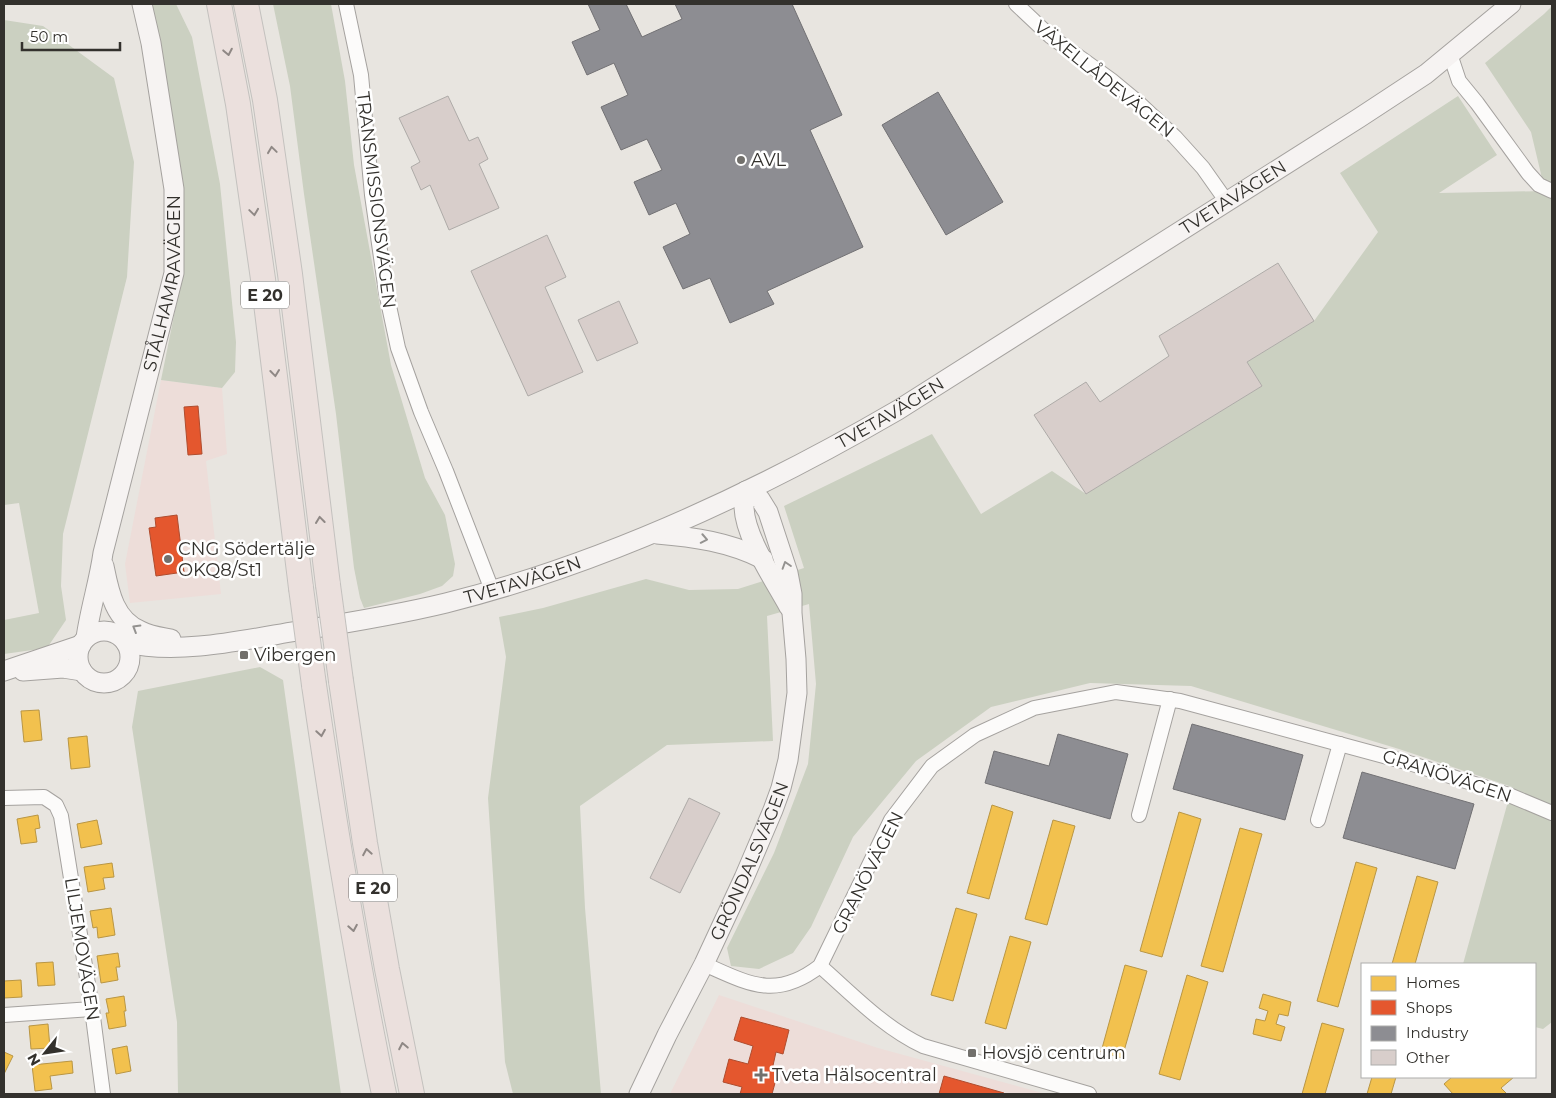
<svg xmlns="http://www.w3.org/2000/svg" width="1556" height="1098" viewBox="0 0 1556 1098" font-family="Montserrat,sans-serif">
	<rect width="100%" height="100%" fill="#e8e5e0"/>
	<!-- commercial -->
	<g fill="#edddd9">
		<polygon points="161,380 222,388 227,454 206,461 221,594 130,603 125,564"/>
		<polygon points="719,995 878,1048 1046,1094 670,1094"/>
	</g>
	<!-- green -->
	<g fill="#cbd0c1">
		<polygon points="151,4 176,4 192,37 220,184 236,342 235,372 222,388 161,380 183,271"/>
		<polygon points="273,4 331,4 345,81 354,165 391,365 425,478 445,515 455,564 453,576 442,586 420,594 364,608 360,598 354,568 336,414 304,194 290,86"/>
		<polygon points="1552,6 1552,1022 1543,1029 1535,1027 1535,964 1463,964 1512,787 1399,749 1191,686 1090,683 991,707 916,761 853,837 811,927 793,953 759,969 731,966 727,948 774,853 808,764 816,684 809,604 767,616 773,741 667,745 580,806 585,908 601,1094 513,1094 505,1062 488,798 506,657 499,617 543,608 646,579 689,590 738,589 804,568 784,506 932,434 981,514 1052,471 1086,494 1262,386 1247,362 1314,321 1378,232 1340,173 1458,96 1497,155 1439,193 1545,191 1531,132 1485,63 1544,14"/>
		<polygon points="4,20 43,26 114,78 134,162 127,277 63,534 61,586 66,620 47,648 4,654 4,620 39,613 19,503 4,505"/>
		<polygon points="260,667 283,680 341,1094 178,1094 177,1022 132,727 138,691"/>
	</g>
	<!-- homes -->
	<g fill="#f2c14e" stroke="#b99644">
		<polygon points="39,710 42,740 24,742 21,711"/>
		<polygon points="87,736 90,767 71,769 68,738"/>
		<polygon points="992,805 1013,812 989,899 967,893"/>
		<polygon points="1179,812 1201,819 1162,957 1140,951"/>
		<polygon points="38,815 40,828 35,829 37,842 21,844 17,819"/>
		<polygon points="97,820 102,844 81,848 77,824"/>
		<polygon points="1053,820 1075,826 1047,925 1025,919"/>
		<polygon points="1240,828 1262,834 1223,972 1201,966"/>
		<polygon points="1356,862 1377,868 1338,1007 1317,1001"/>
		<polygon points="112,863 114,877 103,878 105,889 88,892 84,867"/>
		<polygon points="1417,876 1438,882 1415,964 1392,964"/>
		<polygon points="111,908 115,935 98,938 97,927 93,928 90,911"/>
		<polygon points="956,908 977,914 953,1001 931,995"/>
		<polygon points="1010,936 1031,942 1006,1029 985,1023"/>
		<polygon points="118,953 120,967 116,967 118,980 101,983 97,956"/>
		<polygon points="53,962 55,985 38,986 36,963"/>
		<polygon points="1125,965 1147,971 1122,1058 1101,1052"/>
		<polygon points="1187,975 1208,982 1180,1080 1159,1074"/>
		<polygon points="21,980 22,997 4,998 4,981"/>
		<polygon points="1263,994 1291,1002 1288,1016 1279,1014 1276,1024 1285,1027 1281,1041 1253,1034 1256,1019 1265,1021 1268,1011 1259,1008"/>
		<polygon points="124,996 126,1011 124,1011 126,1026 109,1029 106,1013 109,1013 106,999"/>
		<polygon points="1322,1023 1344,1029 1325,1094 1302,1094"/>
		<polygon points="48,1024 50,1048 31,1049 29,1026"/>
		<polygon points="127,1046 131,1071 116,1074 112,1049"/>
		<polygon points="4,1052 13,1056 4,1074"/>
		<polygon points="72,1061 73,1073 50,1076 52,1089 35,1091 32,1065"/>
		<polygon points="1372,1077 1396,1077 1391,1094 1367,1094"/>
		<polygon points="1452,1077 1514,1077 1501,1088 1507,1094 1453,1094 1444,1084"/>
	</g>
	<!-- shops -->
	<g fill="#e4572e" stroke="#af4c2e">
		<polygon points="198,406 202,454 188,455 184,407"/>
		<polygon points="177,515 184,572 156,576 149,528 156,527 155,518"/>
		<polygon points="741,1017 789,1030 783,1054 776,1052 772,1070 778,1072 772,1094 740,1094 742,1087 723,1082 729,1059 748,1064 753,1046 734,1040"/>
		<polygon points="944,1076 1004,1093 1004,1094 939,1094"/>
	</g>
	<!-- industry -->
	<g fill="#8d8d92" stroke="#727174">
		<polygon points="588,4 626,4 642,37 682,19 675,4 792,4 842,115 810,130 863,247 767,291 774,304 730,323 710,278 683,289 663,247 690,234 676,203 649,215 634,182 662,170 647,139 621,150 601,107 628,95 614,63 587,75 572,42 600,30"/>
		<polygon points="938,92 1003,202 946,235 882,125"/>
		<polygon points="1192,724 1303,755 1285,820 1173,789"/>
		<polygon points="1058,734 1128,754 1110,819 985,783 994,751 1049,766"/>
		<polygon points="1362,772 1474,804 1455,869 1343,838"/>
	</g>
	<!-- building -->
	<g fill="#d8cecb" stroke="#aeaba8">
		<polygon points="448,96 469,141 478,137 488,159 479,164 499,208 449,230 430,185 421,190 411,167 420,162 399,118"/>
		<polygon points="547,235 566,277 545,287 583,372 528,396 471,271"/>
		<polygon points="1278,263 1314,321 1247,362 1262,386 1086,494 1034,415 1086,382 1100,402 1169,356 1159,336"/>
		<polygon points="619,301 638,343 597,361 578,320"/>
		<polygon points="689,798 720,813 680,893 650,878"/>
	</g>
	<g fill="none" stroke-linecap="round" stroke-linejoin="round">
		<!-- street casing -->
		<g stroke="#a5a29f" stroke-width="16">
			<g id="street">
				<polyline points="346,4 361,75 372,195 386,292 398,348 421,412 446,471 492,590"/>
				<polyline points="1016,4 1050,36 1111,80 1140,104 1175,137 1203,168 1227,202"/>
				<polyline points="1450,54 1459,81 1477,103 1528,173 1539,185 1552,191"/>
				<polyline points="4,798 44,797 56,805 61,816 92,1009 103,1094"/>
				<polyline points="1139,815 1170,699"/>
				<polyline points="1318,820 1340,744"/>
				<path d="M704,964C749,984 776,1000 820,966L891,820L932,766L975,735L1034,708L1116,692L1180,701L1406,762L1509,795L1552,813"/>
				<path d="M820,966C852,994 884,1028 923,1046L1089,1094"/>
				<polyline points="4,1015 92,1009"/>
			</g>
		</g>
		<!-- secondary casing -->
		<g stroke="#a5a29f" stroke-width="21">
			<g id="secondary">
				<path d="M746,491C745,496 744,501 744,506C744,536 775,581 789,607"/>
				<path d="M657,534C694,537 729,542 763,559"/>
				<path d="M104,566C109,591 114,620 141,631C150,636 161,637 171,639"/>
				<circle cx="104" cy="657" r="26"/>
				<path id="s1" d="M86,638C90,609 99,582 103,553L174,273V189L151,43L142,4"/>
				<path id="s2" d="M126,643C179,655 244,640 297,631C347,623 397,615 446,603C606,563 757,492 898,410L1359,118L1426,74L1511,4"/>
				<polyline points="4,671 81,645"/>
				<polyline points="23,671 63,668 82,671"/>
				<path id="s3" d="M639,1094L667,1035L704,964L744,878L773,810L781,788L788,760L797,693L796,659L792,613V594L788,573L768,512L760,499L746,491"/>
			</g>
		</g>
		<!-- highway casing -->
		<g stroke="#c3c1be" stroke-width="26">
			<g id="highway">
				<polyline points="219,4 238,104 263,279 301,588"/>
				<polyline points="246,4 265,100 290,274 328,585"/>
				<polyline points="341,681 365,843 387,969 412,1094"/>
				<path d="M314,685C334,822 356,959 384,1094"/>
			</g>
		</g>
		<!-- street -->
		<use href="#street" stroke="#fcfbfa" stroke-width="14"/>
		<!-- secondary -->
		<use href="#secondary" stroke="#f6f3f2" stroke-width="19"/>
		<!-- highway -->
		<use href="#highway" stroke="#ebe0dd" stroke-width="24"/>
		<!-- highway-bridge casing -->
		<g stroke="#c3c1be" stroke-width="26" stroke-linecap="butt">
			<g id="highway-bridge">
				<polyline points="328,585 341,681"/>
				<polyline points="301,588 314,685"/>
			</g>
		</g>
		<!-- highway-bridge -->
		<use href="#highway-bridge" stroke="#ebe0dd" stroke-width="24"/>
	</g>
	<!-- one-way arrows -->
	<defs><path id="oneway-chevron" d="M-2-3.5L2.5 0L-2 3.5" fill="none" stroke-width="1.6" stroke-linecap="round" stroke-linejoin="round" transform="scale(1.25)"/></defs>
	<g stroke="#8f8885">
		<use href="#oneway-chevron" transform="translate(228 52) rotate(79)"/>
		<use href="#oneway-chevron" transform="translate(272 150) rotate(-98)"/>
		<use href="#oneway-chevron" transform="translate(254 212) rotate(82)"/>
		<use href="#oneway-chevron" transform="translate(275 373) rotate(83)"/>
		<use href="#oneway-chevron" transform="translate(320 520) rotate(-97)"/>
		<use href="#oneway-chevron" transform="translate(321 733) rotate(81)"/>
		<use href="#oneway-chevron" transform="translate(367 852) rotate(-100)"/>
		<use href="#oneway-chevron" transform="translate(353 928) rotate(80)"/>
		<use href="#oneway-chevron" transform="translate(403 1046) rotate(-101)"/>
	</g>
	<g stroke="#949290">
		<use href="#oneway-chevron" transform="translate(704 539) rotate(11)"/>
		<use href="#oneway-chevron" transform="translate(786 565) rotate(-108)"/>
		<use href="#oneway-chevron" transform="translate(136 628) rotate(-149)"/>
	</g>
	<!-- markers -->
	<g fill="#72706c" stroke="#fff" stroke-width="2">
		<circle cx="741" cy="160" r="5"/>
		<circle cx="168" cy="559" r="5"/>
		<rect x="239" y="650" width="10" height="10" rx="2.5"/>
		<rect x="967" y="1048" width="10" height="10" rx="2.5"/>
		<path d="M758.5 1067.5h5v5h5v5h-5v5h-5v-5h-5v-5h5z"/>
	</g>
	<g text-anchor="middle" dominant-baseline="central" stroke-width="5" stroke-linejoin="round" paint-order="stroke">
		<!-- shield labels -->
		<g fill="#fff" stroke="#706f6c" stroke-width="1">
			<rect x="241" y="281.5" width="48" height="27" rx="4"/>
			<rect x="349" y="874.5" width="48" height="27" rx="4"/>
		</g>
		<g font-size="16" font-weight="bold" fill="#33312d">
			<text x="265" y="295">E 20</text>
			<text x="373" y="888">E 20</text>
		</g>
		<!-- street labels -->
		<g font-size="18" fill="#33312d" stroke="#fff">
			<text transform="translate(1104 79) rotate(39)">VÄXELLÅDEVÄGEN</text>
			<text stroke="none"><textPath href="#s2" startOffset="1214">TVETAVÄGEN</textPath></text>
			<text transform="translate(376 200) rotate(83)">TRANSMISSIONSVÄGEN</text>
			<text stroke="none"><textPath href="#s1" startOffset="364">STÅLHAMRAVÄGEN</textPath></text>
			<text stroke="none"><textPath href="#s2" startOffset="809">TVETAVÄGEN</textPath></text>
			<text stroke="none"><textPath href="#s2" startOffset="404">TVETAVÄGEN</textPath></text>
			<text transform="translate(1447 776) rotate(18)">GRANÖVÄGEN</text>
			<text stroke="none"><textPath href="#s3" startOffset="258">GRÖNDALSVÄGEN</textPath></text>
			<text transform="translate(868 873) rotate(-63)">GRANÖVÄGEN</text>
			<text transform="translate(82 949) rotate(81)">LILJEMOVÄGEN</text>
		</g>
		<!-- poi labels -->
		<g font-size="18" fill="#33312d" stroke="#fff" text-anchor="start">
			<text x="751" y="160">AVL</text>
			<text x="178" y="549">CNG Södertälje<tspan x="178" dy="21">OKQ8/St1</tspan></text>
			<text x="254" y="655">Vibergen</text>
			<text x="982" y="1053">Hovsjö centrum</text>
			<text x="772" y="1075">Tveta Hälsocentral</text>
		</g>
	</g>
	<!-- border -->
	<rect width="1556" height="1098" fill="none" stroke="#33312d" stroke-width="10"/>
	<!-- legend -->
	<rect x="1361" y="963" width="175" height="115" fill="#ffffff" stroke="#adadab"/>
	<rect x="1371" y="976" width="25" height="15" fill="#f2c14e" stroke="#adadab"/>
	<text x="1406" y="988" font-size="15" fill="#33312d">Homes</text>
	<rect x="1371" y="1000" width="25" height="15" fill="#e4572e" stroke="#adadab"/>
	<text x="1406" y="1013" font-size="15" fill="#33312d">Shops</text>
	<rect x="1371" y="1026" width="25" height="15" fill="#8d8d92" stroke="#adadab"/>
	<text x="1406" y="1038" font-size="15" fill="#33312d">Industry</text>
	<rect x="1371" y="1050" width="25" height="15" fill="#d8cecb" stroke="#adadab"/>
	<text x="1406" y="1063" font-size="15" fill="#33312d">Other</text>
	<!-- north arrow -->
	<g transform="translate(45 1053) rotate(240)" stroke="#ffffff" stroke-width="4" paint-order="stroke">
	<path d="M0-4L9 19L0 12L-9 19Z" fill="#33312d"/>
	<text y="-8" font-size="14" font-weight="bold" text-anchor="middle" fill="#33312d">N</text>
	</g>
	<!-- scale -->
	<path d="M22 42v8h98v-8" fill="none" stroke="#33312d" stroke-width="2.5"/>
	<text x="30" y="42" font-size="15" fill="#33312d" stroke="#ffffff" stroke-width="4" paint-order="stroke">50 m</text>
</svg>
